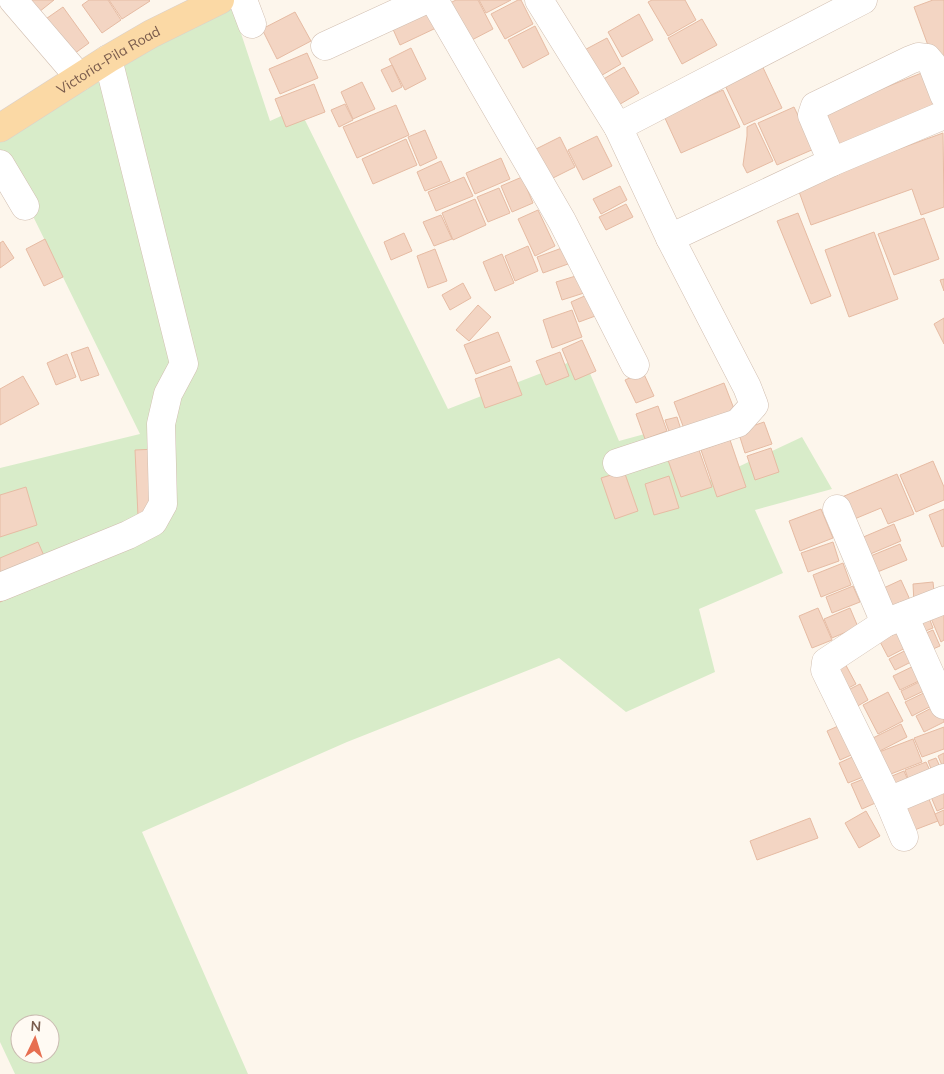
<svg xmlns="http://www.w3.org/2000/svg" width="944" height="1074" viewBox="0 0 944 1074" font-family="Mulish,sans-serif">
	<rect width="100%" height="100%" fill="#fdf6ec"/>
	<!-- green -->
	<path fill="#d8ecc9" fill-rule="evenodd" d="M230,0L270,121L299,108L448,409L583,357L619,441L663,429L689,490L802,437L832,489L755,510L783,573L699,609L715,672L626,712L559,658L347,742L142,832L248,1074H15L0,1042V468L140,434L0,149V127ZM20,1024H50V1054H20Z"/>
	<!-- building -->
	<g fill="#f3d5c3" stroke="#e6bba3">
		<polygon points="21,0 54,0 34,16"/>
		<polygon points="89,0 108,0 121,20 102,33 82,5"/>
		<polygon points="109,0 149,0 150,1 122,19"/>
		<polygon points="456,0 478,0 493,29 468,42 448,4"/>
		<polygon points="479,0 511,0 486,13"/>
		<polygon points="518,0 521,0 533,24 505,39 491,14"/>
		<polygon points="652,0 685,0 696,20 668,36 648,2"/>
		<polygon points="933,0 944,0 944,68 937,70 914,7"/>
		<polygon points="63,7 89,43 67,59 40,23"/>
		<polygon points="428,9 436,28 400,45 392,27"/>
		<polygon points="295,12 311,41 277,59 262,29"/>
		<polygon points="639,14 653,40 622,57 608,32"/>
		<polygon points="702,19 717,45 682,64 668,38"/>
		<polygon points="535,26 549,54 523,68 508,40"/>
		<polygon points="607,38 621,64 592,81 577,54"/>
		<polygon points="411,48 426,79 405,90 389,59"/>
		<polygon points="307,53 318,78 280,94 269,69"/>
		<polygon points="759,59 782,108 744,125 721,77"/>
		<polygon points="392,65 402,87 392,92 381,70"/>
		<polygon points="624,67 639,93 610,110 595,84"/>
		<polygon points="924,72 940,113 835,155 819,114"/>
		<polygon points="362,82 375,109 353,119 341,92"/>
		<polygon points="314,84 325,112 286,127 275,99"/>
		<polygon points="723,90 740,127 681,153 664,116"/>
		<polygon points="345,104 353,120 339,127 331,110"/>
		<polygon points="396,105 409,135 357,158 343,127"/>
		<polygon points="794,107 814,149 777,165 758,123"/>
		<polygon points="755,123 773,161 747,173 743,165 747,136 747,127"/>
		<polygon points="425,130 437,158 420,166 408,137"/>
		<polygon points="943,133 944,207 921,215 912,189 811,225 797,186"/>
		<polygon points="597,136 612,166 583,180 568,150"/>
		<polygon points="560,137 575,167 549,180 534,150"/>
		<polygon points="406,139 417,165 373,184 362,159"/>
		<polygon points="501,158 510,179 475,194 466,173"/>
		<polygon points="441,161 450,181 425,191 417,172"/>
		<polygon points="464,177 473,196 436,211 428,192"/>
		<polygon points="522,177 533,203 512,212 501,186"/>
		<polygon points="620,186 627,200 601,214 593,199"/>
		<polygon points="499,188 510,213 488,222 477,197"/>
		<polygon points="475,199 486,225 453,240 442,213"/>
		<polygon points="626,204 633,217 606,230 599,217"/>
		<polygon points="538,210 555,246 535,256 518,219"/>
		<polygon points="798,213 831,296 811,304 777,221"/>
		<polygon points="441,215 452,239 434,246 423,222"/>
		<polygon points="924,218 939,259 894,275 878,234"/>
		<polygon points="874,232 898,299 849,317 825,250"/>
		<polygon points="404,233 412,251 391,260 384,242"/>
		<polygon points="45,239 63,277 44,286 26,249"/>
		<polygon points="3,241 14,258 0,268 0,243"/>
		<polygon points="528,246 538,271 515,281 505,256"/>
		<polygon points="562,248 568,264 543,273 537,257"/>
		<polygon points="435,249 447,281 428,288 417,256"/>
		<polygon points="502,254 514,283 495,291 483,262"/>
		<polygon points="579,275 584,293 562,300 556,282"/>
		<polygon points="944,279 944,291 940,280"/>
		<polygon points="463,283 471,298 450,310 442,295"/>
		<polygon points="589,294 598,315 579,322 571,302"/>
		<polygon points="478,305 491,317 469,341 456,330"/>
		<polygon points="572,310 582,337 552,348 543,320"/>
		<polygon points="944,318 944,344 934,324"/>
		<polygon points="498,332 510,361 476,374 464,345"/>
		<polygon points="582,340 596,371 575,380 562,349"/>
		<polygon points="88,347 99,375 81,381 71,353"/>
		<polygon points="560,352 569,376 546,385 536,361"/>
		<polygon points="67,354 76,377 56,385 47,363"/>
		<polygon points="511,366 522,395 485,408 475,379"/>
		<polygon points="643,372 654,396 636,403 625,380"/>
		<polygon points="23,376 39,404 0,425 0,389"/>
		<polygon points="724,383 736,414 686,434 674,402"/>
		<polygon points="658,406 667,431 645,439 636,414"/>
		<polygon points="677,417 683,436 672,440 665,420"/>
		<polygon points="764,422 772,444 745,453 738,431"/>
		<polygon points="730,440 746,487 717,497 701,450"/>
		<polygon points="771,448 779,472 755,480 747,456"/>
		<polygon points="157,449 160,515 138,516 135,450"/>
		<polygon points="699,450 712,487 681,497 668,460"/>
		<polygon points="933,461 944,487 944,500 916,512 900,475"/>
		<polygon points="624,471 638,511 615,519 601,478"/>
		<polygon points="897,474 914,514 888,524 881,508 852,520 842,497"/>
		<polygon points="669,476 679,508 654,515 645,484"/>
		<polygon points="26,487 37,525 0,537 0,495"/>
		<polygon points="821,509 833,538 800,551 789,521"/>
		<polygon points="944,509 944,546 942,547 929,515"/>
		<polygon points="894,524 901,541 868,555 861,538"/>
		<polygon points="38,542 54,579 0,602 0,558"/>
		<polygon points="833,542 839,561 808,572 801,553"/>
		<polygon points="900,544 907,560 875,573 868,557"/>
		<polygon points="843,563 851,585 821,597 813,575"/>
		<polygon points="901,580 911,602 886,614 875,592"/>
		<polygon points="933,582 935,601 914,603 913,584"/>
		<polygon points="853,586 860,602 832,613 826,597"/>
		<polygon points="818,608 832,640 812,648 799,616"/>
		<polygon points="850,608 858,627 832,638 824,619"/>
		<polygon points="944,611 944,640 941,642 930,616"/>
		<polygon points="928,615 933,628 918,634 913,621"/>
		<polygon points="900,624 911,645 888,657 877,636"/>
		<polygon points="933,630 940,646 926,652 919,636"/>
		<polygon points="912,647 917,659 895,670 889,659"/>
		<polygon points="842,658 856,684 841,692 827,666"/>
		<polygon points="920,663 927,677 900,690 893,676"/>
		<polygon points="927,678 932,687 905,700 901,691"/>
		<polygon points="860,684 868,700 849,711 840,694"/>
		<polygon points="932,689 939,702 912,716 905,702"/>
		<polygon points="888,692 903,721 878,734 863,705"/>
		<polygon points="939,704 944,714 944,722 924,732 916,716"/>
		<polygon points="845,723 858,752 840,760 827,731"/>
		<polygon points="901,724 907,737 874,754 867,741"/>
		<polygon points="944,727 944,749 922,757 914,738"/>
		<polygon points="913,739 922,762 883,777 874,754"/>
		<polygon points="944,753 944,770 938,756"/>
		<polygon points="859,754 868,775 848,783 839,763"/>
		<polygon points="936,758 942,771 933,774 928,761"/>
		<polygon points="926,762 932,775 910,784 905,770"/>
		<polygon points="904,771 910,785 892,792 887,778"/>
		<polygon points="871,776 882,800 862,809 851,784"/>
		<polygon points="944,790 944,808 937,811 929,792"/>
		<polygon points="926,792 938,821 904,834 893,805"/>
		<polygon points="944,810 944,824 940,826 935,814"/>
		<polygon points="866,811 880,836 859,848 845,823"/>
		<polygon points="810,818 818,838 757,860 750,841"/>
	</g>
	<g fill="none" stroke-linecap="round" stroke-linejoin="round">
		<!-- minor casing -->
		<g stroke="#d1beb0" stroke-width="29">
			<g id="minor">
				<polyline points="13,0 79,77"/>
				<polyline points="243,0 252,24"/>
				<polyline points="434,0 562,221 635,365"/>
				<polyline points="539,0 618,127 670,238 747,387 754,405 738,423 617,463"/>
				<polyline points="325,46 425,0"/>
				<polyline points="618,127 863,0"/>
				<polyline points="832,162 812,115 815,106 910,60 918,57 927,58 932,64 944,95"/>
				<polyline points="0,164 25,206"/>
				<polyline points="670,238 832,162 944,115"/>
				<polyline points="837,509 885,623"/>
				<polyline points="0,587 128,535 153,522 163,504 161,424 168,394 184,364 108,59"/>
				<polyline points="904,616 944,705"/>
				<polyline points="889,801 944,778"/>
				<polyline points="904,837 889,801 825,670 826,662 885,623 944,600"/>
			</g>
		</g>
		<!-- major casing -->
		<g stroke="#dad1cd" stroke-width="29">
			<g id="major">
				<path id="s1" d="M0,128L108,59L151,34L220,0"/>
			</g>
		</g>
		<!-- minor -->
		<use href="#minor" stroke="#fff" stroke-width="28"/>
		<!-- major -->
		<use href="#major" stroke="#fbd9a5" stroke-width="28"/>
	</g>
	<g text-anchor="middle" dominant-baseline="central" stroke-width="4.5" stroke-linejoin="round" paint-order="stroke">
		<!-- street labels -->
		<g font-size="14" fill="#7a5c4d" stroke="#fffaf3">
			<text stroke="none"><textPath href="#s1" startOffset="128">Victoria-Pila Road</textPath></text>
		</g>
	</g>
	<!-- north arrow -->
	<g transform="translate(35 1039) rotate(4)"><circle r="24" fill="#fffaf3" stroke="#cabbb1"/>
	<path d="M0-4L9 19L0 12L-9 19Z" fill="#e76f51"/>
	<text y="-8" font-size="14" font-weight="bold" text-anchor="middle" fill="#7a5c4d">N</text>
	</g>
</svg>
